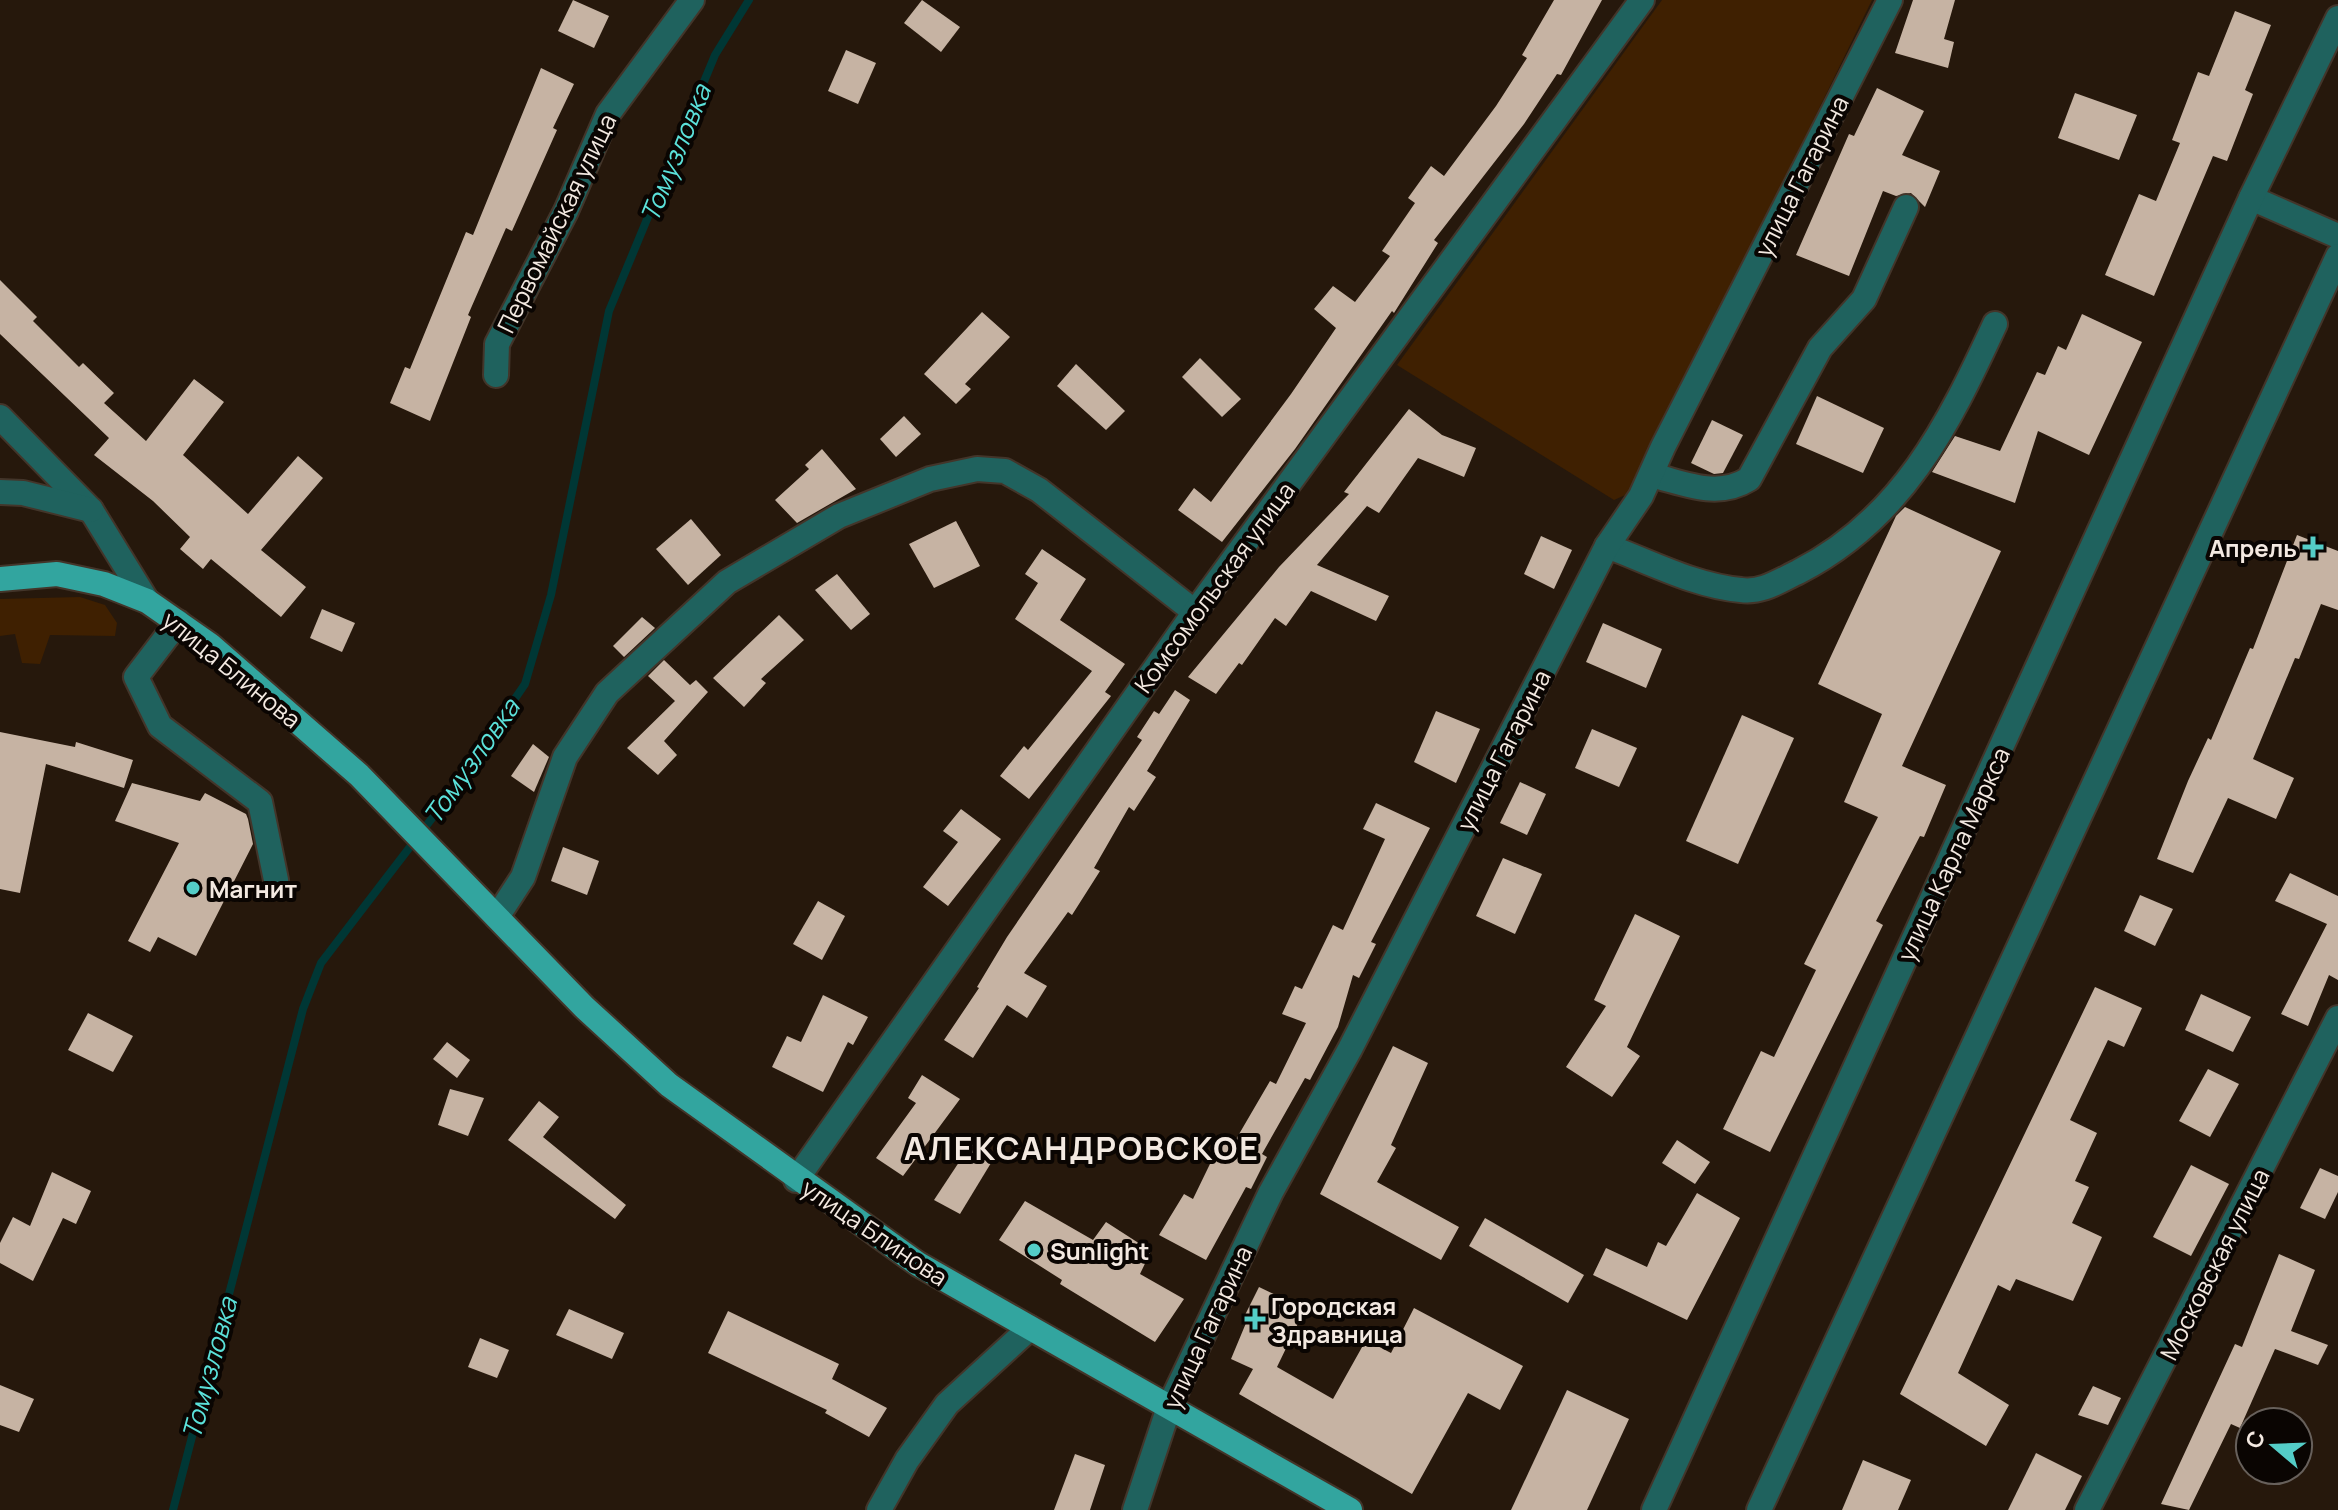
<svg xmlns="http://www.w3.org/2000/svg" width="2338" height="1510" viewBox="0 0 2338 1510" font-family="Manrope,sans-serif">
	<rect width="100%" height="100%" fill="#26180c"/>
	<!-- green -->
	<g fill="#3f2001">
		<polygon points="1662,0 1872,0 1632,492 1614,500 1397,365"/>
		<polygon points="80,597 105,605 117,623 115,636 50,635 40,664 22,663 15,634 0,636 0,599"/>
	</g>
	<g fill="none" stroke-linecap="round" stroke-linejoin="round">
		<!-- stream -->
		<polyline stroke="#003735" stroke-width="8" points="173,1510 303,1009 321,963 446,800 525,684 551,595 609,311 715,55 749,0"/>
	</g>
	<!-- building -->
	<g fill="#c6b3a3">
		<polygon points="573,0 609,16 594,48 558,31"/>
		<polygon points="922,0 960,27 941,52 904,23"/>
		<polygon points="1554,0 1602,0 1561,75 1557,74 1524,124 1434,240 1438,243 1394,313 1392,311 1295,449 1222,542 1178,510 1194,488 1211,502 1291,394 1336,328 1314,309 1333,286 1355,302 1390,256 1382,251 1415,203 1408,198 1431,166 1444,176 1496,106 1527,58 1522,55"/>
		<polygon points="1913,0 1955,0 1944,39 1954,42 1948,68 1895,53"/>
		<polygon points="2235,11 2271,25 2245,90 2253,94 2227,161 2213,156 2154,296 2105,275 2139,194 2156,201 2180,143 2172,140 2198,72 2209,76"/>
		<polygon points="846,50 876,63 858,104 828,91"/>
		<polygon points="541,68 574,84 553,128 557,130 512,231 506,228 468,315 471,317 430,421 390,403 405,367 410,369 466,232 473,235"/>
		<polygon points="1877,88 1924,111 1902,155 1940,171 1925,207 1911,193 1896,196 1883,191 1849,276 1796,255 1849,134 1854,136"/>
		<polygon points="2075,93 2137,115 2119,160 2058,138"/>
		<polygon points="0,280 37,317 33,321 79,367 83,363 114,393 104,403 146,441 194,379 224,402 183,455 248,514 298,456 323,478 261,550 306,587 281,617 211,559 203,569 180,549 190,537 153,501 94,455 109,438 0,334"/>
		<polygon points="982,312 1010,337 965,384 971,389 956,404 924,374"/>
		<polygon points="2082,314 2142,342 2089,455 2038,431 2015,503 1932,472 1955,436 2000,451 2037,372 2045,375 2058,346 2066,350"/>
		<polygon points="1200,358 1241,399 1222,417 1182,377"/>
		<polygon points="1076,364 1125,411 1106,430 1057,386"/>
		<polygon points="1817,396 1884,428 1863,473 1796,444"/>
		<polygon points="1409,409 1442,435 1476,448 1464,477 1418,458 1379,513 1367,506 1317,565 1389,596 1376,621 1311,591 1286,626 1275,618 1242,665 1239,663 1216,694 1188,677 1279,567 1349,494 1344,492"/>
		<polygon points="904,416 921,434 896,457 880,439"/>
		<polygon points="1712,420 1743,435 1723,473 1714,474 1691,463"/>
		<polygon points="822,449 856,489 797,523 775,500 809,469 805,465"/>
		<polygon points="1905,507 2001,551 1902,766 1946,785 1924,837 1920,836 1876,921 1883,925 1770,1152 1723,1129 1761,1051 1774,1057 1816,970 1804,964 1878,817 1844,802 1882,714 1818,684 1896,516"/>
		<polygon points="691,519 721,555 688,585 656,549"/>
		<polygon points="956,521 980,566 934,588 909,544"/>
		<polygon points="2297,535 2338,551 2338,610 2321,604 2299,659 2295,658 2253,759 2294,778 2276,819 2228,798 2193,873 2157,859 2188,781 2208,738 2211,740 2250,648 2253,649"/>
		<polygon points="1541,536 1572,550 1554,589 1524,574"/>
		<polygon points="1042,549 1086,579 1060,620 1125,664 1105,692 1111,696 1029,799 1000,776 1024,746 1028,750 1092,671 1015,619 1038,583 1025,574"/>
		<polygon points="837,574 870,614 851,630 815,590"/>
		<polygon points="322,609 355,623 342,652 310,638"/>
		<polygon points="779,615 804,640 761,679 766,683 744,707 713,678"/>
		<polygon points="642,617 655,628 624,657 613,646"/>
		<polygon points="1603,623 1662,649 1646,688 1586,662"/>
		<polygon points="664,660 690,685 696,680 708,692 664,741 677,755 658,775 627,748 675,701 648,676"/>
		<polygon points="1175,690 1190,700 1147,771 1156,777 1134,811 1129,807 1094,868 1100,871 1072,915 1068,912 1024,973 1047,986 1027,1018 1007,1005 973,1058 944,1040 979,988 977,987 1007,937 1142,740 1137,737 1154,711 1159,714"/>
		<polygon points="1436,711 1480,729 1456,783 1414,762"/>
		<polygon points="1742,715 1794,738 1738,864 1686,841"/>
		<polygon points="1592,729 1637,748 1619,787 1575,768"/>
		<polygon points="0,732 75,747 76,742 133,760 124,788 46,764 20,893 0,889"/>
		<polygon points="533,744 549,757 534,792 511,776"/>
		<polygon points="1520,782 1546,794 1527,835 1500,823"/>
		<polygon points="132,783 200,801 205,793 246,814 248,819 253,844 196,956 158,937 150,952 128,941 179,843 115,821"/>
		<polygon points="1376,803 1430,828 1371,942 1376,944 1359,978 1353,975 1338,1027 1310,1080 1305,1078 1262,1154 1267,1157 1251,1189 1246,1187 1206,1260 1159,1235 1184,1194 1193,1199 1224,1135 1235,1141 1270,1081 1276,1084 1306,1023 1282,1014 1295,986 1302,989 1333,925 1343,930 1385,839 1363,829"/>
		<polygon points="961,809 1001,839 948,906 923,887 958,842 943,831"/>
		<polygon points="563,847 599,861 587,895 551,881"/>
		<polygon points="1503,858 1542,874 1515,934 1476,916"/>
		<polygon points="2290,873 2338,896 2338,980 2329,975 2308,1026 2281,1014 2327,924 2275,901"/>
		<polygon points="2140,895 2173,909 2155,946 2124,931"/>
		<polygon points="818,901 845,916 822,960 793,944"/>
		<polygon points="1635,914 1680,936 1627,1047 1640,1056 1612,1097 1566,1067 1606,1006 1594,1000"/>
		<polygon points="2095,987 2142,1008 2124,1047 2108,1040 2070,1120 2097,1133 2075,1181 2089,1187 2072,1223 2102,1237 2073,1301 2016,1279 2010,1291 1998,1285 1958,1373 2009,1405 1986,1446 1900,1394"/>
		<polygon points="2201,994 2251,1017 2233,1052 2185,1030"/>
		<polygon points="823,995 868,1017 853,1045 848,1042 823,1092 772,1067 787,1036 801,1042"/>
		<polygon points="88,1013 133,1036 113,1072 68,1050"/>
		<polygon points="447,1042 470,1060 457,1078 433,1059"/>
		<polygon points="1393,1046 1428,1063 1391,1145 1396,1148 1377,1182 1459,1227 1441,1260 1320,1194"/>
		<polygon points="2208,1069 2239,1084 2210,1137 2179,1121"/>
		<polygon points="922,1075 960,1099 903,1176 876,1158 916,1103 908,1098"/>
		<polygon points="450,1089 484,1098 468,1136 438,1125"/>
		<polygon points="539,1101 559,1117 543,1137 626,1205 615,1219 508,1140"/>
		<polygon points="1677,1140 1710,1162 1695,1184 1662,1163"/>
		<polygon points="971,1144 994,1158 960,1214 934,1200"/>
		<polygon points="2191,1165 2229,1184 2191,1256 2153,1237"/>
		<polygon points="2320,1168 2338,1176 2338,1192 2325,1219 2300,1208"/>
		<polygon points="52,1172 91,1191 76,1224 63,1218 33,1281 0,1263 0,1243 13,1217 30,1226"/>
		<polygon points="1697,1193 1740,1218 1687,1320 1593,1275 1606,1248 1647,1267 1658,1242 1666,1246"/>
		<polygon points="1025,1201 1093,1240 1106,1222 1151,1251 1140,1274 1184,1299 1155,1342 1060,1284 1062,1280 999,1240"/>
		<polygon points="1485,1218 1584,1275 1568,1303 1469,1246"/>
		<polygon points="2279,1254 2315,1270 2291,1331 2328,1345 2318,1365 2275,1349 2240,1428 2231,1424 2189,1510 2161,1504 2235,1344 2242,1347"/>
		<polygon points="1259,1287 1305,1309 1277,1367 1333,1399 1366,1340 1391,1353 1414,1308 1523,1366 1500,1410 1468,1393 1412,1494 1239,1394 1253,1369 1231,1359 1246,1323 1242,1321"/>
		<polygon points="569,1309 624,1333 612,1359 556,1335"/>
		<polygon points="728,1311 839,1364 832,1379 887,1408 869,1437 825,1413 827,1410 708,1353"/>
		<polygon points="480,1338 509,1350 497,1378 468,1367"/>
		<polygon points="0,1385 34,1399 19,1432 0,1425"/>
		<polygon points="2093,1386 2121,1398 2108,1425 2078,1415"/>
		<polygon points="1567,1390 1629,1419 1587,1510 1511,1510"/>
		<polygon points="2036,1453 2082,1476 2065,1510 2008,1510"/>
		<polygon points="1075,1454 1105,1465 1090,1510 1054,1510"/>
		<polygon points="1863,1460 1911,1480 1898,1510 1842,1510"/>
	</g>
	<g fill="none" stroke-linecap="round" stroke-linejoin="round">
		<!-- minor casing -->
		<g stroke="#43352a" stroke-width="28">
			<g id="minor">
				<polyline points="2251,198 2338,236"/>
				<polyline points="496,375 497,344 566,211 608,114 692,0"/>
				<polyline points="0,417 91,510 147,601"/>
				<path d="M1651,475C1685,483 1717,499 1749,479L1820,348L1864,299L1906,207"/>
				<polyline points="0,492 23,493 91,510"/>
				<path d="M1607,546C1650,562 1695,586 1741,590C1762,593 1779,581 1798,572C1902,519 1948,426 1995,324"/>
				<polyline points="178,622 136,677 160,726 260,802 276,880"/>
				<polyline points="497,917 523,877 565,757 607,693 727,582 839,516 930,479 977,469 1005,471 1039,490 1195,612"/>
				<polyline points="796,1180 1195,612 1642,0"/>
				<polyline points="879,1510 907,1460 947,1404 1030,1328"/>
				<polyline points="1135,1510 1169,1407 1271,1192 1350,1049 1607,546 1641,496 1663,447 1890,0"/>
				<polyline points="1654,1510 2251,198 2338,18"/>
				<polyline points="1759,1510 2338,256"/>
				<polyline points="2087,1510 2338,1018"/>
			</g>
		</g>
		<!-- major casing -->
		<g stroke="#43352a" stroke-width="28">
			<polyline id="major" points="0,579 57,574 104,584 147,601 210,645 359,775 584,1007 669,1085 918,1264 1350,1510"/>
		</g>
		<!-- minor -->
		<use href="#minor" stroke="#1f625e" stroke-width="24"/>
		<!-- major -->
		<use href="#major" stroke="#32a59f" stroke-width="24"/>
	</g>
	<!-- markers -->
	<g fill="#54cdc7" stroke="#0a0502" stroke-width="3">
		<path d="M2309 535h8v8h8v8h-8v8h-8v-8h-8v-8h8z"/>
		<circle cx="193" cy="888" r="8"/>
		<circle cx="1034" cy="1250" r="8"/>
		<path d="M1251 1307h8v8h8v8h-8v8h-8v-8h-8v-8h8z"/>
	</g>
	<g text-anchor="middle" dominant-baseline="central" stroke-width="8" stroke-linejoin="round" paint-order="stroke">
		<!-- street labels -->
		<g font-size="24" fill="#f3e9e1" stroke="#0a0502">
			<text transform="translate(1801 176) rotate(-63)">улица Гагарина</text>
			<text transform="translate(556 223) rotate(-64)">Первомайская улица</text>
			<text transform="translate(1214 587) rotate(-54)">Комсомольская улица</text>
			<text transform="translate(232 669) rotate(39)">улица Блинова</text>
			<text transform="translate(1503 750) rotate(-63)">улица Гагарина</text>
			<text transform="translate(1953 854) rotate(-65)">улица Карла Маркса</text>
			<text transform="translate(875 1232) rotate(34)">улица Блинова</text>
			<text transform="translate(2214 1264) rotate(-63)">Московская улица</text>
			<text transform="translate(1207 1327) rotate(-65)">улица Гагарина</text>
		</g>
		<!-- poi labels -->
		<g font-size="24" font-weight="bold" fill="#f3e9e1" stroke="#0a0502" text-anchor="start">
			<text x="2297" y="547" text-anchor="end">Апрель</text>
			<text x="209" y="888">Магнит</text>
			<text x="1050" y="1250">Sunlight</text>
			<text x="1271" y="1305">Городская<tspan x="1271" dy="28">Здравница</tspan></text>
		</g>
		<!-- water labels -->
		<g font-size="26" font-style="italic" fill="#5be1da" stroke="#0a0502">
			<text transform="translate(675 153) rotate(-68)">Томузловка</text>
			<text transform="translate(471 761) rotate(-55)">Томузловка</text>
			<text transform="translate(209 1368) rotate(-75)">Томузловка</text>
		</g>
		<!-- district labels -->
		<g font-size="32" font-weight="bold" letter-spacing="2" fill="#f3e9e1" stroke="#0a0502">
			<text x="1082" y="1148">АЛЕКСАНДРОВСКОЕ</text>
		</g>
	</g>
	<!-- north arrow -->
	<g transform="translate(2274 1446) rotate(289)"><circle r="38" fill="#0a0502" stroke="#67605b" stroke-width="2"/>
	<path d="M0-6L14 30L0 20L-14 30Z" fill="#54cdc7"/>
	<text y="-12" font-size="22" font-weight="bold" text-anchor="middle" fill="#f3e9e1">С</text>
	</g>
</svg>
